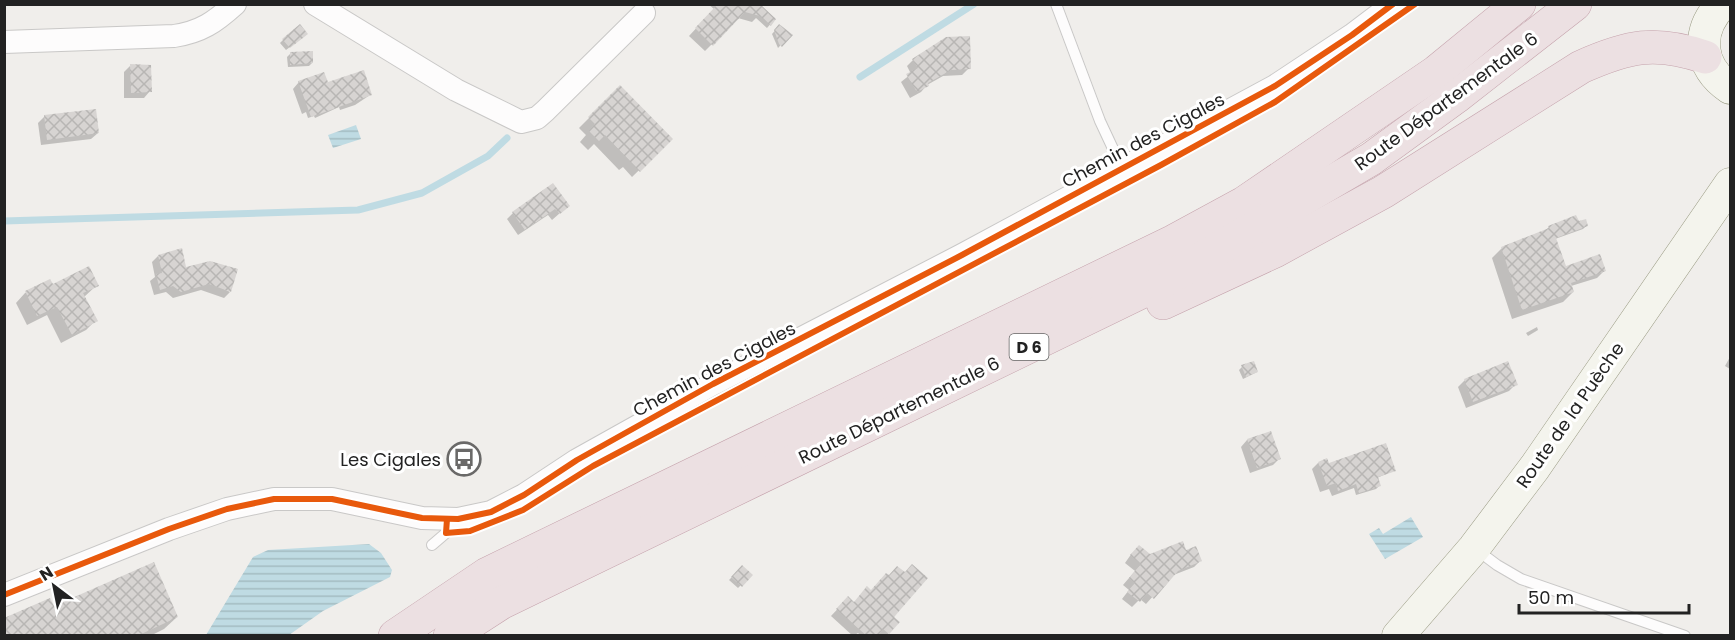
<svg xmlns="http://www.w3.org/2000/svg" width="1735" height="640" viewBox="0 0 1735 640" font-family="Poppins,sans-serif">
	<defs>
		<pattern id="water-rules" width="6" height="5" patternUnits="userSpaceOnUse" patternTransform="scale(1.5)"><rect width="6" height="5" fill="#bfdbe3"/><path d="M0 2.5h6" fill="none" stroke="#a4bcc2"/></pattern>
		<pattern id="building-cross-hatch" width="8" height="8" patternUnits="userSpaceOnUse" patternTransform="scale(1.5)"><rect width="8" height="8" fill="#d7d4d2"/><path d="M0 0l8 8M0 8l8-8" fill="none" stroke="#b8b6b4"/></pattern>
	</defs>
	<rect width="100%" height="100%" fill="#f0eeeb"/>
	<!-- water -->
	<g fill="url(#water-rules)">
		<polygon points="356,125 361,139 333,148 328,135"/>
		<polygon points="1411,517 1423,537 1385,559 1369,534 1379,528 1383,534"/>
		<polygon points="369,544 381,553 392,570 390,577 323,611 289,635 206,635 253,557 268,550"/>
	</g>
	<!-- shadow -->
	<g fill="#0003">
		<polygon points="708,4 758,4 774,20 767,28 756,18 752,22 738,18 705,51 689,36 714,9"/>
		<polygon points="779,26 790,35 778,48 772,34"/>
		<polygon points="303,37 286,50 280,43 283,40"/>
		<polygon points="290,54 312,63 309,66 288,67 287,57"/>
		<polygon points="913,60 969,68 962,75 943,76 927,85 921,92 910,98 901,82 911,74 907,66"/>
		<polygon points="130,66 150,91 144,98 124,98 124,72"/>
		<polygon points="299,82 327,84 370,95 355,105 340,110 339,107 315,118 314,116 308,118 306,112 302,114 293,89"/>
		<polygon points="620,87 671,139 632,177 623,167 619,170 594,144 588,150 580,142 586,135 579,128"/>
		<polygon points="45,116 98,133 91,139 41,145 38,123"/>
		<polygon points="568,206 552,220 548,215 518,235 507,219 513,213"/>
		<polygon points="1578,222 1586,226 1583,229 1555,239 1565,269 1604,271 1597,278 1571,286 1573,292 1563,302 1512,319 1492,258 1502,248 1544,232 1549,227"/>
		<polygon points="158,256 185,269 230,292 224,298 201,290 173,298 166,292 154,295 150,281 155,277 152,262"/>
		<polygon points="49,281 52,287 97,285 84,297 96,320 86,330 61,343 47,315 27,325 16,303 25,293"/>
		<polygon points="1537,327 1538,330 1528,336 1526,333"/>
		<polygon points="1730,357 1730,369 1725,366"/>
		<polygon points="1242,367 1257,372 1243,379 1239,370"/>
		<polygon points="1465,380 1516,384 1509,391 1466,408 1458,387"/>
		<polygon points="1270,433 1279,459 1273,465 1250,473 1241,447 1247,440"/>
		<polygon points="1318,463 1328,464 1395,470 1377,478 1379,486 1376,489 1356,495 1354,488 1332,496 1329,489 1320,492 1312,469"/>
		<polygon points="1186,552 1201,560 1194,567 1171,576 1146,604 1140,599 1132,607 1122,599 1129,590 1123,585 1135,571 1125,563 1132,553 1150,557"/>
		<polygon points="742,567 751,575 738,588 729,580"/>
		<polygon points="848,598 853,604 892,617 898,622 886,636 861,636 858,633 853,636 831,616"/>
		<polygon points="53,608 177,617 164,629 150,636 4,636 4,619"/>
	</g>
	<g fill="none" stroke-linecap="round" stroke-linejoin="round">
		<!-- stream -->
		<g stroke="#bfdbe3" stroke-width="7">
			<polyline points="860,77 974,4"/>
			<polyline points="4,221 358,210 422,193 488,156 507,138"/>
		</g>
	</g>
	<!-- building -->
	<g fill="url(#building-cross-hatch)">
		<polygon points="714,4 760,4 776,19 771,26 760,16 745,12 713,46 695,28 716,6"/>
		<polygon points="300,24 308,34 290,48 282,39"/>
		<polygon points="779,24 793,35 782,47 779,44 774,30"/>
		<polygon points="970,36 971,69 951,70 928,83 929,86 917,92 906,74 918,68 912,59 946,37"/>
		<polygon points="313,51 313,63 290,65 290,52"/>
		<polygon points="130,64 151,65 152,92 131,93"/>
		<polygon points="364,70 372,95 311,117 298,81 324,72 328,82"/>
		<polygon points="620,85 673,139 640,172 605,135 599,141 589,131 595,124 588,117"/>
		<polygon points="96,109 99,133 47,140 44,115"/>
		<polygon points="553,183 570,206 560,214 555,209 525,230 512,212"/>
		<polygon points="1576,215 1579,221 1586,219 1588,226 1556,238 1566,266 1600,254 1606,271 1571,283 1574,292 1522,310 1501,247 1549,228 1548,226"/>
		<polygon points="182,248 186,267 210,261 238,269 231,292 209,284 181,292 173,286 160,290 156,274 162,273 158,255"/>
		<polygon points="89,266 99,286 83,293 98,321 72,335 57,307 37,316 25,291 50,279 53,284"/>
		<polygon points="1254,361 1258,372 1246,377 1241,365"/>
		<polygon points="1508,361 1518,385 1473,402 1464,379"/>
		<polygon points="1271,431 1281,459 1257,468 1247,439"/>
		<polygon points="1386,443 1396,471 1378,477 1381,486 1359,493 1356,484 1338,491 1336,483 1327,486 1318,462 1327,458 1329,463"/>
		<polygon points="1183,541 1186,550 1196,546 1202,561 1178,571 1154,599 1147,593 1140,602 1127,592 1135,583 1129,578 1141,564 1130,555 1139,545 1150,554"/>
		<polygon points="154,562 178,617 137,636 5,636 4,618 50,598 54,606"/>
		<polygon points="912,564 928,578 894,617 900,622 889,634 883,629 878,636 867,636 836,609 848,596 854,602 867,586 871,590 886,573 889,575 897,566 905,572"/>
		<polygon points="742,565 753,575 742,587 731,577"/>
	</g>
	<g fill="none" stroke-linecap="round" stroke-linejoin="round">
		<!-- lane casing -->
		<g stroke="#c9c8c7" stroke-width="12">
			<g id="lane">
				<polyline points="1056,4 1100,121 1122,168"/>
				<polyline points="432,545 446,533"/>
				<polyline points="1477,550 1497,565 1521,579 1685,636"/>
			</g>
		</g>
		<!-- street casing -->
		<g stroke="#c9c8c7" stroke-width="24">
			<g id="street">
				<polyline points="315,4 456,90 521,122 537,118 545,111 644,13"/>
				<path d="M4,42L174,36C201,32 215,22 235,4"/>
				<polyline points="4,595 169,529 227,509 274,499 332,499 422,518 458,519 491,512 524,495 577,460 713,384 962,255 1275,86 1352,35 1393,4"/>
			</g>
		</g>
		<!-- secondary casing -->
		<g stroke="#999a82" stroke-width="33">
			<g id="secondary">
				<path d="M1722,4C1695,32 1699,67 1730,88"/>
				<polyline points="1398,636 1474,548 1535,467 1730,184"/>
			</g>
		</g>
		<!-- highway casing -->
		<g stroke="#c5a2ac" stroke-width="34">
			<g id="highway">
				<path d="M1163,303L1275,251L1383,192L1581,67C1628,46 1655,40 1705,57"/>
				<polyline points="395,636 487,574 1174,241 1244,203 1436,72 1519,4"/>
				<polyline points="450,636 501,603 1162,282 1371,159 1456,97 1575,4"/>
			</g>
		</g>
		<!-- lane -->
		<use href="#lane" stroke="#fdfcfc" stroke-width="10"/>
		<!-- street -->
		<use href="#street" stroke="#fdfcfc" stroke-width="22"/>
		<!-- secondary -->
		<use href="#secondary" stroke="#f4f4ed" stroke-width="32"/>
		<!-- highway -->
		<use href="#highway" stroke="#ece0e2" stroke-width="33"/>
		<!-- cycleway casing -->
		<g stroke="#fff" stroke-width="10">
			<g id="cycleway">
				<polyline points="447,519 446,533 470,531 523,510 593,466 1161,165 1275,102 1415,4"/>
				<polyline points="4,595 169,529 227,509 274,499 332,499 422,518 458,519 491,512 524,495 577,460 713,384 962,255 1275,86 1352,35 1393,4"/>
			</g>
		</g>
		<!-- cycleway -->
		<use href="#cycleway" stroke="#e8590c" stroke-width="6"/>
	</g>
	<!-- icons -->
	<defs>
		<g id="bus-ring" transform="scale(1.725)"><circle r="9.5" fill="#fff" stroke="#6a6968" stroke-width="1.5"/><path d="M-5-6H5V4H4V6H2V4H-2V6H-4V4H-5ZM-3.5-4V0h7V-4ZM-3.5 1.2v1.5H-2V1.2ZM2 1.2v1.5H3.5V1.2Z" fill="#6a6968"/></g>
	</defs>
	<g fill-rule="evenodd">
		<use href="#bus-ring" x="464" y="459"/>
	</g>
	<g text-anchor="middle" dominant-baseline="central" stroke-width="6" stroke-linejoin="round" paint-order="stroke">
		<!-- shield labels -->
		<rect fill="#fff" stroke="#646464" stroke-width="1.5" x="1009.5" y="334" width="39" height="26" rx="4.5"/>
		<g font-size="16" font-weight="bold" fill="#222">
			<text x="1029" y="347">D 6</text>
		</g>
		<!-- street labels -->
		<g font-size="18" fill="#222" stroke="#fff">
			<text transform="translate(1446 101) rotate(-36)">Route Départementale 6</text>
			<text transform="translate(1143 140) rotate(-28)">Chemin des Cigales</text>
			<text transform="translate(714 369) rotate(-28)">Chemin des Cigales</text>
			<text transform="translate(899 410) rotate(-26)">Route Départementale 6</text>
			<text transform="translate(1570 415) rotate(-55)">Route de la Puèche</text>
		</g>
		<!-- poi labels -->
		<g font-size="18" fill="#222" stroke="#fff" text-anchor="end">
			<text x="441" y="459">Les Cigales</text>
		</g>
	</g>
	<!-- border -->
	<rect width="1735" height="640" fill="none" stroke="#222222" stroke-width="12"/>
	<!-- north arrow -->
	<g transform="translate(54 586) rotate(328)" stroke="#ffffff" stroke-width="4.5" paint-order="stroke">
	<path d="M0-4.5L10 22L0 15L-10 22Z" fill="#222222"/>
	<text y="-9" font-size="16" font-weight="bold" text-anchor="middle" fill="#222222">N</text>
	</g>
	<!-- scale -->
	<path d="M1519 604v9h170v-9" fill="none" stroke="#222222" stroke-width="3"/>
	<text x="1528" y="604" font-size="18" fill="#222222" stroke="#ffffff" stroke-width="4.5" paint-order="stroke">50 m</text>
</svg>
